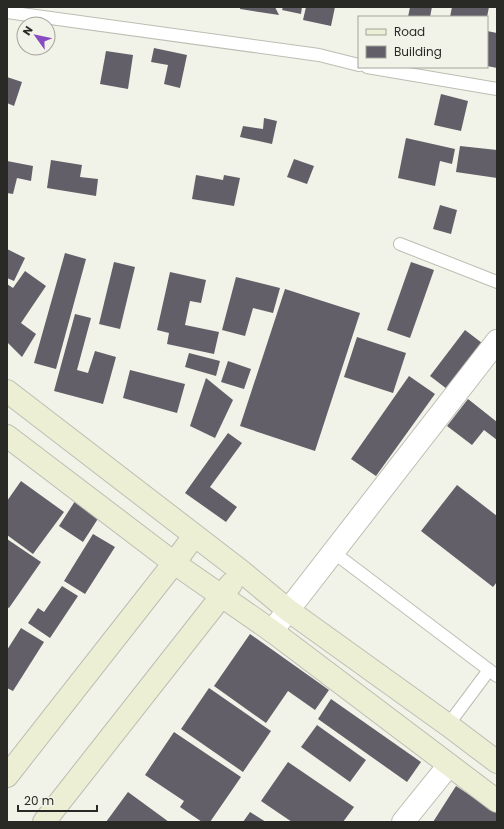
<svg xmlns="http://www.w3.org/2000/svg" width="504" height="829" viewBox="0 0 504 829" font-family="Poppins,sans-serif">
	<rect width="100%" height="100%" fill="#f2f3e8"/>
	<!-- building -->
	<g fill="#625f68">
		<polygon points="240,7 275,7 279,15 240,9"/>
		<polygon points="283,7 302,7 301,14 282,10"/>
		<polygon points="306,7 335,7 331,26 303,20"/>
		<polygon points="410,7 432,7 430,17 408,17"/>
		<polygon points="452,7 489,7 487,17 450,17"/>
		<polygon points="487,31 497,33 497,68 487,66"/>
		<polygon points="154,48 187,55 180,88 164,84 168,65 151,62"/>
		<polygon points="106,51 133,55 128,89 100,84"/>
		<polygon points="7,77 22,82 14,106 7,103"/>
		<polygon points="441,94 468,101 461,131 434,125"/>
		<polygon points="264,118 277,121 272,144 240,137 243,126 263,129"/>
		<polygon points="406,138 455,149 452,164 440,161 435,186 398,178"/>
		<polygon points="460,146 497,150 497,178 456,172"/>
		<polygon points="294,159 314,166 307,184 287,177"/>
		<polygon points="51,160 82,165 80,177 98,179 96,196 47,188"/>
		<polygon points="7,161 33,166 31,181 17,178 13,194 7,193"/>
		<polygon points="196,175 223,180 224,175 240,178 234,206 192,199"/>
		<polygon points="440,205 457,210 451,234 433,229"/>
		<polygon points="7,249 25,258 14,281 7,278"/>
		<polygon points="65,253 86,259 56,369 34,363"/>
		<polygon points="114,262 135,267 120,329 99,324"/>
		<polygon points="411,262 434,270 410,338 387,330"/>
		<polygon points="25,271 46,286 21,323 36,334 22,357 7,342 7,284 13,288"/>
		<polygon points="170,272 206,280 201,303 190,301 185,325 219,332 214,354 167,344 169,333 157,330"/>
		<polygon points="236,277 280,288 273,313 253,308 245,336 222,330"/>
		<polygon points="285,289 360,313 315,451 240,426"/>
		<polygon points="75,314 91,318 77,370 88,373 95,351 116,357 103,404 54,391"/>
		<polygon points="465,330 482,343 447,389 430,376"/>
		<polygon points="357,337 406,353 393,393 344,377"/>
		<polygon points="189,353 220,361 216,376 185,367"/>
		<polygon points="228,361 251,369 244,389 221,382"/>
		<polygon points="130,370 185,384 177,413 123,398"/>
		<polygon points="409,376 435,394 376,476 351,459"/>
		<polygon points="206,378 233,400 215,438 190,426"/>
		<polygon points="468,399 497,422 497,440 484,430 472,445 447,426"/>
		<polygon points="228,433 242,443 210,487 237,507 226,522 185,493"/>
		<polygon points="21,481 64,512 33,554 7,535 7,501"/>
		<polygon points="457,485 497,516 497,582 493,587 421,531"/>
		<polygon points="77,498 101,514 83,542 59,526"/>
		<polygon points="93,534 115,547 85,594 64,581"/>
		<polygon points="7,539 41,562 9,608 7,607"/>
		<polygon points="62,586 78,596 50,638 28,623 38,608 44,612"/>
		<polygon points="21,628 44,642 13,691 7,688 7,650"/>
		<polygon points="250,634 329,690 315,710 288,691 266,723 214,686"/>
		<polygon points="209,688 271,731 243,772 181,729"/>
		<polygon points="331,699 421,762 407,782 318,719"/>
		<polygon points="317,725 366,760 350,782 301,747"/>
		<polygon points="174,732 241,777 210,822 202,822 180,807 184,801 145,775"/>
		<polygon points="288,762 354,807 343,822 292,822 261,801"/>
		<polygon points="456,786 497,813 497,822 433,822"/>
		<polygon points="128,792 169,822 106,822"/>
		<polygon points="250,812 266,822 243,822"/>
	</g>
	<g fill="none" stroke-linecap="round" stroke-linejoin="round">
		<!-- lane casing -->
		<g stroke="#bcbeb3" stroke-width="14">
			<g id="lane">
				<polyline points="7,12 319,55 359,65"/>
				<polyline points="367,67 497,89"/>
				<polyline points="400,244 497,282"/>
				<polyline points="333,552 497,676"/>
				<polyline points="448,725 489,670"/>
			</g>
		</g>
		<!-- street casing -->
		<g stroke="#bcbeb3" stroke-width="24">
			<g id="street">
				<polyline points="272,631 497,341"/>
				<polyline points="403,822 449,765"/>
			</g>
		</g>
		<!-- secondary casing -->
		<g stroke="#bcbeb3" stroke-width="24">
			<g id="secondary">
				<polyline points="7,391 241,571 288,610 448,725 497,762"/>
				<polyline points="7,436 174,563 272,631 497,801"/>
				<polyline points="7,776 174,563 194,536"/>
				<polyline points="44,822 231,584"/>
			</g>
		</g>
		<!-- lane -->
		<use href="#lane" stroke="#fff" stroke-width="12"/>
		<!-- street -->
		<use href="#street" stroke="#fff" stroke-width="22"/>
		<!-- secondary -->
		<use href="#secondary" stroke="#ecefd4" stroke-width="22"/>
	</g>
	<!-- border -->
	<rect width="504" height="829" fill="none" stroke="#292a25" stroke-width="16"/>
	<!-- legend -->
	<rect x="358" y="16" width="130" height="52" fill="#f2f3e8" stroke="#a2a39a"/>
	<rect x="366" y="29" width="20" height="6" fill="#ecefd4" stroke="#a2a39a"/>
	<text x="394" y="36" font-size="12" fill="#292a25">Road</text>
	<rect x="366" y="46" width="20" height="12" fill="#625f68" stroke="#a2a39a"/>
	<text x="394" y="56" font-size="12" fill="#292a25">Building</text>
	<!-- north arrow -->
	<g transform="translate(36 36) rotate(303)"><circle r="19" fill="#f2f3e8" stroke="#a2a39a"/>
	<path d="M0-3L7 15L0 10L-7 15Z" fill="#874bc2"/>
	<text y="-6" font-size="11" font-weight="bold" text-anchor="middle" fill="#292a25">N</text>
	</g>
	<!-- scale -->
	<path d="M18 805v6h79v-6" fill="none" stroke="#292a25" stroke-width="2"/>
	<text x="24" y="805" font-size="12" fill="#292a25" stroke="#f2f3e8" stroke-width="3" paint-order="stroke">20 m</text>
</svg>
